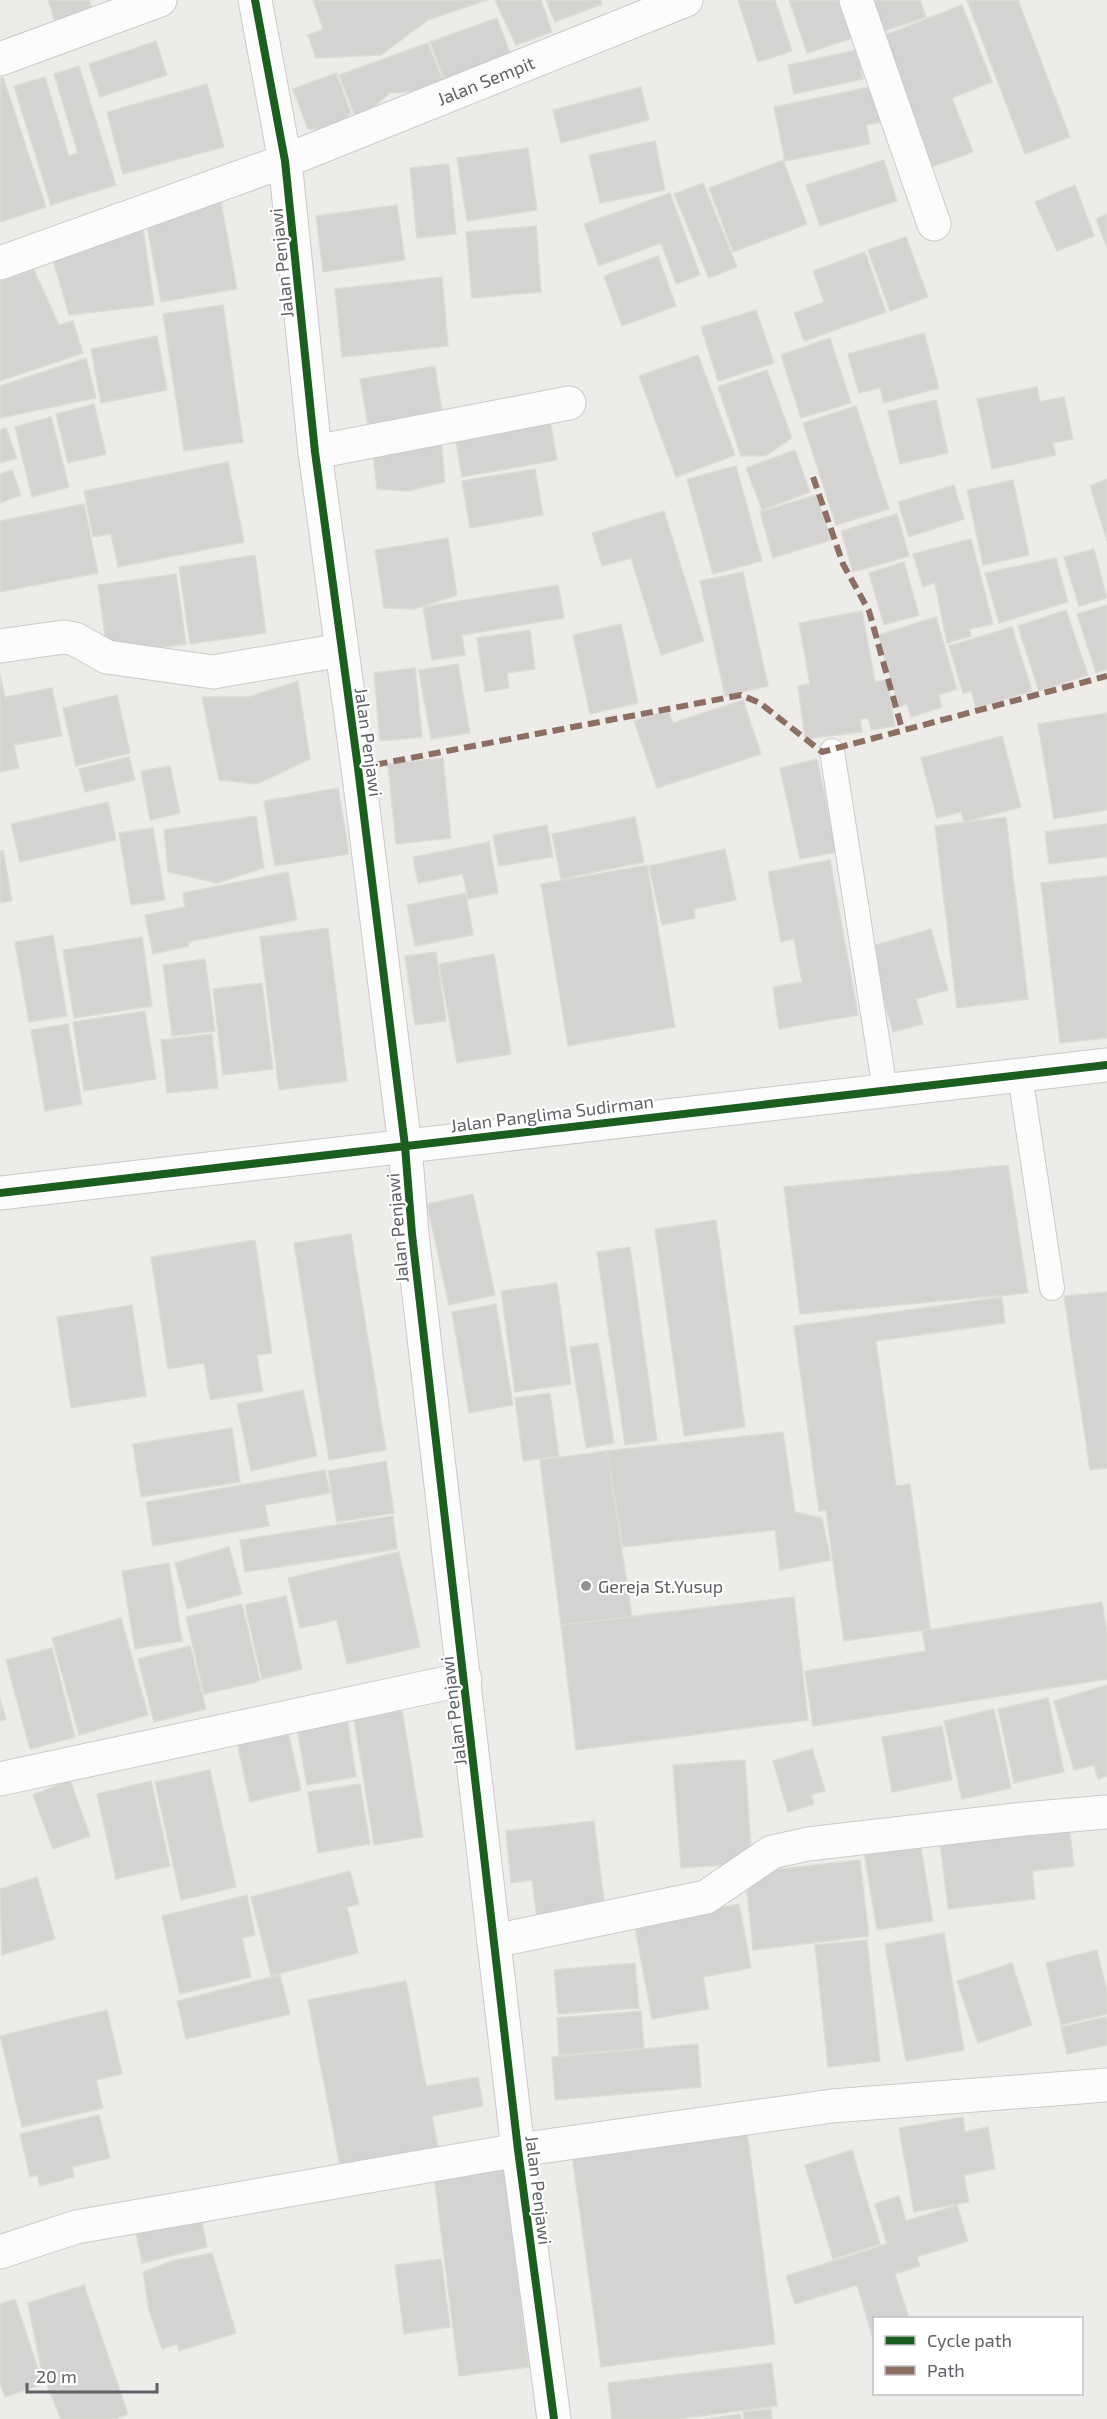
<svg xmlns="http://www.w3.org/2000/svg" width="1107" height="2419" viewBox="0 0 1107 2419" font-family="'Exo 2',sans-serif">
	<rect width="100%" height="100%" fill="#edece8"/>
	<!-- building -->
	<g fill="#d4d3d1" stroke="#dcdbd7" stroke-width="1.5">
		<polygon points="48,0 89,0 96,23 59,35"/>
		<polygon points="313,0 487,0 428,20 381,55 316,58 308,35 323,29"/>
		<polygon points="495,0 541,0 552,32 516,45"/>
		<polygon points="546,0 600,0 602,4 555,22"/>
		<polygon points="738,0 775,0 792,51 758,62"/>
		<polygon points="789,0 843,0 855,37 807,53"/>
		<polygon points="860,0 920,0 926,17 873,35"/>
		<polygon points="967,0 1018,0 1070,137 1025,154"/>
		<polygon points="962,5 992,82 952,98 973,152 926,169 875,39"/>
		<polygon points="497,18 514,64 447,88 430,42"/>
		<polygon points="156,41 167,75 100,97 89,64"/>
		<polygon points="428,43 446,89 390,93 357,121 339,75"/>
		<polygon points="857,50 863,79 794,94 788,65"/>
		<polygon points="79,66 116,185 51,205 14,86 45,77 69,156 78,153 54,74"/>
		<polygon points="336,73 351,113 333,129 308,129 293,89"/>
		<polygon points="3,77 46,207 0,222 0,79"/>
		<polygon points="207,84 224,147 123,174 107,112"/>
		<polygon points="875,86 882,122 866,125 870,144 785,161 774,107"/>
		<polygon points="641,87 649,120 561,143 553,110"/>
		<polygon points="655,141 665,190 600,203 589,155"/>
		<polygon points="528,148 537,210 467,221 457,158"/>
		<polygon points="783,160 807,224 733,252 709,188"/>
		<polygon points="884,160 897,201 820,226 806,185"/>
		<polygon points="449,164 456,234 417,238 410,168"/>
		<polygon points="703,183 737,267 709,278 674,194"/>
		<polygon points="1075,185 1094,236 1057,251 1035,202"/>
		<polygon points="670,193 700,275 676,284 661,243 599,266 584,224"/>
		<polygon points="221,202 237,289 161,302 145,215"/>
		<polygon points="397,205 405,260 323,272 316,216"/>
		<polygon points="1107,214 1107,248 1096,219"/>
		<polygon points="141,215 154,305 69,315 49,246"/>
		<polygon points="536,226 541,292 472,298 466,232"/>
		<polygon points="906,237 928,297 890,311 868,250"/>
		<polygon points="865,252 886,312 804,341 794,313 824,302 813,271"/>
		<polygon points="658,256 676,306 622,326 604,276"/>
		<polygon points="34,270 59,325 73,321 83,353 0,381 0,281"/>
		<polygon points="442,277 448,346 342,357 335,289"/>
		<polygon points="223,305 243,442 184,451 163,314"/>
		<polygon points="756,310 774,363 718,381 701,327"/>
		<polygon points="924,333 939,388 884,403 880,388 859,393 848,354"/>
		<polygon points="157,336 167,390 101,403 91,349"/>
		<polygon points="830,338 851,403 801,418 781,355"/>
		<polygon points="698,355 735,455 676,477 639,376"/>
		<polygon points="86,358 96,398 0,418 0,386"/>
		<polygon points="435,366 443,420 369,432 360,379"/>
		<polygon points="767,370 792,438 765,456 741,456 718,387"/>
		<polygon points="1037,387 1040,402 1064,397 1073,439 1053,443 1056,455 992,469 977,399"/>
		<polygon points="546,397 557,460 462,477 451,413"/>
		<polygon points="936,400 948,453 900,464 888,411"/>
		<polygon points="94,404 106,454 68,463 56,414"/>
		<polygon points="856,406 889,509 836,525 803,423"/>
		<polygon points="51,417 69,487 32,497 15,427"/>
		<polygon points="6,428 17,458 0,463 0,430"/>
		<polygon points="441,436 445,482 408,491 377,489 372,444"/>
		<polygon points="795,450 810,492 762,510 746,468"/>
		<polygon points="228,462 244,542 118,567 111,534 93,537 84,491"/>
		<polygon points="736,466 762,561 713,574 687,479"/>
		<polygon points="535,469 543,515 470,528 462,481"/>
		<polygon points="12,470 21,495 0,503 0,474"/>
		<polygon points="1107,479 1107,541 1090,486"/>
		<polygon points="1013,480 1029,555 983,565 967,490"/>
		<polygon points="954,485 964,519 909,537 898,502"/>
		<polygon points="816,495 831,540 773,558 760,512"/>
		<polygon points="84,504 98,573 0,592 0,521"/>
		<polygon points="664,511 704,641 661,655 631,558 602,566 592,533"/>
		<polygon points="897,514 909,556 853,572 841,531"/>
		<polygon points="448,538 457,595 414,609 384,608 375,550"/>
		<polygon points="971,539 993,624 969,629 971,636 947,643 935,583 923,587 913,554"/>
		<polygon points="1094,549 1107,598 1079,606 1064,557"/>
		<polygon points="255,555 266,633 190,644 179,567"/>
		<polygon points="1056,558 1068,602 999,623 985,573"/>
		<polygon points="904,562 919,615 884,625 869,573"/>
		<polygon points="743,572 768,686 725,696 700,581"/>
		<polygon points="176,574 186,644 108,655 98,585"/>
		<polygon points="558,585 564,618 462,635 465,655 432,660 423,607"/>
		<polygon points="1107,605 1107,669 1096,673 1077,614"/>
		<polygon points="1066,610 1088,675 1039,691 1018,626"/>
		<polygon points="862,611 875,682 887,680 895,726 871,730 868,718 860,719 862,732 805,739 798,686 810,684 799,623"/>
		<polygon points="936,617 957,689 939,695 942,707 911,717 907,704 899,707 878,635"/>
		<polygon points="621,624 638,703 590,714 573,635"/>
		<polygon points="1012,627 1032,691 976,708 971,691 963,693 949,646"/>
		<polygon points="530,630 535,669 507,673 509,688 485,692 477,638"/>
		<polygon points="458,664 470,733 431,739 419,670"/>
		<polygon points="415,668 422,737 380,741 374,673"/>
		<polygon points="0,674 5,697 52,688 62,736 14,745 19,768 0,772"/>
		<polygon points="298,681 310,759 257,784 219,780 202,697 248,697"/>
		<polygon points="117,695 130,753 76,766 63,708"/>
		<polygon points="743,700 761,754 657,788 634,721 668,710 673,723"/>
		<polygon points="1107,713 1107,810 1054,819 1038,724"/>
		<polygon points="1002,736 1021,807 964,822 961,812 937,818 921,758"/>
		<polygon points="129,757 135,780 85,792 79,769"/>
		<polygon points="443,758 451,838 396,844 388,764"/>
		<polygon points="817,759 837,852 800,859 780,768"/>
		<polygon points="170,766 180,813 150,820 141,771"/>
		<polygon points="338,788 349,854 275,866 264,801"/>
		<polygon points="108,802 116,840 20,862 11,824"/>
		<polygon points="256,816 264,868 217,883 168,872 164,830"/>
		<polygon points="635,817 644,862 561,879 552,834"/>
		<polygon points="1006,817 1028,999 957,1008 935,826"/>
		<polygon points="1107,824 1107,857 1049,864 1045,832"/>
		<polygon points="547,825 553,857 499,866 493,835"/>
		<polygon points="153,828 165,900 131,905 119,833"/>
		<polygon points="489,842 498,893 468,899 463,874 418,883 413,857"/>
		<polygon points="725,849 736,900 694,909 695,918 662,925 649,866"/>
		<polygon points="3,850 12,901 0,903 0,851"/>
		<polygon points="830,860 858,1015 779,1029 773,987 802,982 794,939 781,942 768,872"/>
		<polygon points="647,865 675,1027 568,1046 541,884"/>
		<polygon points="288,872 297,920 188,942 189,946 153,954 145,915 185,907 183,893"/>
		<polygon points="1107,876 1107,1038 1060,1043 1041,883"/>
		<polygon points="466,893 473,935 415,946 407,905"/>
		<polygon points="328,928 347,1081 279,1090 260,937"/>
		<polygon points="931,929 948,990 916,999 923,1024 893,1032 869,947"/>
		<polygon points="53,935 67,1016 29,1022 15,942"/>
		<polygon points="142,937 152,1006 74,1018 63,950"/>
		<polygon points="436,952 446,1021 415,1025 405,956"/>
		<polygon points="494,954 511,1054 457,1063 439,964"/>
		<polygon points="205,959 215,1031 172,1036 163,965"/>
		<polygon points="262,983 273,1069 223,1075 213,989"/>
		<polygon points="145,1011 156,1079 84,1091 73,1022"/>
		<polygon points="68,1024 82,1104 45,1111 31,1030"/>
		<polygon points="212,1034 218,1088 167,1093 161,1040"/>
		<polygon points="1008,1165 1028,1293 800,1314 784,1187"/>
		<polygon points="473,1194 495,1295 449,1305 427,1204"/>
		<polygon points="716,1220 745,1427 684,1436 655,1229"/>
		<polygon points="351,1234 386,1450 329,1460 294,1243"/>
		<polygon points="255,1240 272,1353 257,1355 263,1391 210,1400 204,1363 168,1369 151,1257"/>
		<polygon points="630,1247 657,1440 625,1445 597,1252"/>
		<polygon points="557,1283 571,1384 515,1392 501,1291"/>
		<polygon points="1107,1292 1107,1468 1090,1470 1064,1296"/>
		<polygon points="1002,1297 1005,1323 876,1341 896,1486 910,1484 930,1629 844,1641 826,1510 819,1511 794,1326"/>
		<polygon points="496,1304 513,1405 469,1413 452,1312"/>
		<polygon points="132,1305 146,1396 71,1408 57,1317"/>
		<polygon points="598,1343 614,1443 586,1448 570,1347"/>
		<polygon points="303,1390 317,1456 251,1471 237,1404"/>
		<polygon points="550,1393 559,1456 523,1461 515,1398"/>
		<polygon points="232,1428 240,1482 141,1497 133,1444"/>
		<polygon points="783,1432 795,1512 822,1518 831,1560 780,1570 775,1530 623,1547 607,1451"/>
		<polygon points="607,1451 632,1617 561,1625 540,1460"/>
		<polygon points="386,1461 394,1513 337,1522 328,1471"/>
		<polygon points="325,1470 330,1493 265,1505 269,1526 153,1546 146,1502"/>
		<polygon points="393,1516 397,1549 245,1572 240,1540"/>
		<polygon points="229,1547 242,1594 187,1609 175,1563"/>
		<polygon points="399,1552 420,1647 347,1664 337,1620 300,1628 288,1578"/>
		<polygon points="169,1563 182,1641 135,1649 122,1571"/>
		<polygon points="286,1596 302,1669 262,1679 245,1605"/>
		<polygon points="794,1597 808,1720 576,1750 561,1625"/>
		<polygon points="1102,1602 1107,1634 1107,1679 813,1726 805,1671 926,1651 922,1631"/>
		<polygon points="242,1604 260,1681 204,1694 186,1617"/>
		<polygon points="121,1618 148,1715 79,1735 52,1638"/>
		<polygon points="190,1646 206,1709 154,1722 138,1659"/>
		<polygon points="52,1648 75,1737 30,1749 6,1660"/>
		<polygon points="1107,1685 1107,1776 1098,1779 1094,1765 1074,1770 1054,1701"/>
		<polygon points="400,1698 423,1837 374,1845 352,1706"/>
		<polygon points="1048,1698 1064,1772 1014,1783 998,1709"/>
		<polygon points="0,1699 6,1719 0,1721"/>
		<polygon points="994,1709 1011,1788 962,1799 944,1721"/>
		<polygon points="346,1710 356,1777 307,1785 295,1718"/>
		<polygon points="286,1722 301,1790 250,1802 235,1733"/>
		<polygon points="942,1726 952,1780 892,1792 882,1737"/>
		<polygon points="812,1749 825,1791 811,1795 814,1804 788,1812 773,1761"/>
		<polygon points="745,1760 752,1863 681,1868 673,1765"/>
		<polygon points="210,1770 236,1887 181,1900 155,1782"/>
		<polygon points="70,1780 90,1836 53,1849 33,1795"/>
		<polygon points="151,1781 170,1866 116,1879 97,1794"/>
		<polygon points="360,1784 370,1844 318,1853 308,1792"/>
		<polygon points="1068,1817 1074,1866 1032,1871 1035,1899 948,1909 939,1833"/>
		<polygon points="594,1821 606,1917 538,1926 532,1880 511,1883 506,1831"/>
		<polygon points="919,1836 933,1921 877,1930 863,1846"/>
		<polygon points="860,1860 869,1936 753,1950 745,1873"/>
		<polygon points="350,1871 359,1904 347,1907 358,1953 271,1976 251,1897"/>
		<polygon points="37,1877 55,1939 2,1955 0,1889"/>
		<polygon points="247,1895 255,1935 242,1938 251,1977 180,1994 162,1916"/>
		<polygon points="739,1904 751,1968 703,1977 709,2009 652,2019 634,1922"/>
		<polygon points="944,1933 964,2050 906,2061 885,1944"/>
		<polygon points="867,1940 880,2061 828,2067 815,1945"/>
		<polygon points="1097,1950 1107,1991 1107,2014 1061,2025 1046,1963"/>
		<polygon points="635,1963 639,2008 558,2014 554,1970"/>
		<polygon points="1012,1963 1032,2025 978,2043 957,1981"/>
		<polygon points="280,1975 290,2014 186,2039 177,2001"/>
		<polygon points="406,1981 426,2086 478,2077 483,2106 432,2116 438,2147 340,2166 308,2000"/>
		<polygon points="107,2010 122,2074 96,2080 103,2108 22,2127 0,2036"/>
		<polygon points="641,2011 644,2048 559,2055 557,2018"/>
		<polygon points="1107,2017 1107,2045 1067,2054 1061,2027"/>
		<polygon points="698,2044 701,2087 555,2100 552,2057"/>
		<polygon points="99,2115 110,2158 72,2167 74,2177 40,2186 37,2175 30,2177 20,2134"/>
		<polygon points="963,2117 965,2132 988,2127 995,2169 964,2175 969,2202 914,2212 899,2128"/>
		<polygon points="747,2131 775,2344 601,2367 572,2155"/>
		<polygon points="852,2150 880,2244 833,2259 805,2165"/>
		<polygon points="504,2167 529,2367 459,2376 434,2176"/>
		<polygon points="899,2196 906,2221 957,2205 968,2241 917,2257 920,2266 895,2274 909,2318 874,2318 874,2342 857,2285 795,2304 786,2276 887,2244 875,2204"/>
		<polygon points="201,2218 207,2247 142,2263 136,2233"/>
		<polygon points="212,2253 236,2333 179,2351 177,2344 162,2349 149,2310 143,2272 172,2261"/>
		<polygon points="441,2259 450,2327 404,2334 395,2265"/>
		<polygon points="84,2285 128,2414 115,2419 61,2419 42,2373 28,2303"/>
		<polygon points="15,2299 43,2384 5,2397 0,2383 0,2304"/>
		<polygon points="772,2363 777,2406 677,2419 612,2419 608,2383"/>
		<polygon points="771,2409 772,2419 744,2419 743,2412"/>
		<polygon points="740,2414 741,2419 706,2419"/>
	</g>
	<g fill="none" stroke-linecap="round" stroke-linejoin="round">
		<!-- lane casing -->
		<g stroke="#cacaca" stroke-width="26">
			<g id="lane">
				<polyline points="832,751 885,1090"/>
				<polyline points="1020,1075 1052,1288"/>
			</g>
		</g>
		<!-- street casing -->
		<g stroke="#cacaca" stroke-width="35">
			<g id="street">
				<polyline points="856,0 934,224"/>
				<polyline points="0,59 160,0"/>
				<path id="s1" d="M0,263L285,161L686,0"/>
				<polyline points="315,452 569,403"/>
				<polyline points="0,646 64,637 75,639 107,657 213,672 341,650"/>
				<polyline points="0,1779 465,1679"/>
				<polyline points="494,1941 706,1897 772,1852 808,1844 1024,1819 1107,1812"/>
				<polyline points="0,2252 76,2227 518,2150 832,2106 1107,2085"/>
			</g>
		</g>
		<!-- secondary casing -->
		<g stroke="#c9c9c9" stroke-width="35">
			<g id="secondary">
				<polyline points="255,0 285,161 315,452 358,768 405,1146 412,1234 518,2150 554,2419"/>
				<polyline points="0,1193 1107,1065"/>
			</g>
		</g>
		<!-- lane -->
		<use href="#lane" stroke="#fcfcfc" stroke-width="24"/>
		<!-- street -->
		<use href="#street" stroke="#fcfcfc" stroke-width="33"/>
		<!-- secondary -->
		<use href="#secondary" stroke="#fcfcfc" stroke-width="33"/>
		<!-- quiet -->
		<g stroke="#8d6e63" stroke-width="6" stroke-dasharray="12 6" stroke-linecap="butt">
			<polyline points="813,477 843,564 869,611 902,729"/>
			<polyline points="358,768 741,695 760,703 822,752 1107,676"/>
		</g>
		<!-- cycleway casing -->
		<g stroke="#fff" stroke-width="11">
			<g id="cycleway">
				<polyline points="255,0 285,161 315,452 358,768 405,1146 412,1234 518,2150 554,2419"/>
				<polyline points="0,1193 1107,1065"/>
			</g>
		</g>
		<!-- cycleway -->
		<use href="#cycleway" stroke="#1b5e20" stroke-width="8"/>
	</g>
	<!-- markers -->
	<circle fill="#909294" stroke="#fff" stroke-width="2" cx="586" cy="1586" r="6"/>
	<g text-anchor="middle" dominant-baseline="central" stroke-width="4.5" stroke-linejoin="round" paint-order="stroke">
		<!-- street labels -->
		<g font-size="18" fill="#5e6166" stroke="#fff">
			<text stroke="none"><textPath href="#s1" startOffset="519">Jalan Sempit</textPath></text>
			<text transform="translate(281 263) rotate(-96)">Jalan Penjawi</text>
			<text transform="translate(369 742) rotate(82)">Jalan Penjawi</text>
			<text transform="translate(552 1113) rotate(-7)">Jalan Panglima Sudirman</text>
			<text transform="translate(397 1228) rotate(-95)">Jalan Penjawi</text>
			<text transform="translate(453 1711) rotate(-97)">Jalan Penjawi</text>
			<text transform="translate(539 2190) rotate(83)">Jalan Penjawi</text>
		</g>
		<!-- poi labels -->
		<g font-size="18" fill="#5e6166" stroke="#fff" text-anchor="start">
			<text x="598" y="1586">Gereja St.Yusup</text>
		</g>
	</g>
	<!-- legend -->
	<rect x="873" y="2317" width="210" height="78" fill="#ffffff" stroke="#bfc0c2" stroke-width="1.5"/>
	<rect x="885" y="2336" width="30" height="9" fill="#1b5e20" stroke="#bfc0c2" stroke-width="1.5"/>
	<text x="927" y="2347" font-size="18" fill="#5e6166">Cycle path</text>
	<rect x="885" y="2366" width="30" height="9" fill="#8d6e63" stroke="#bfc0c2" stroke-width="1.5"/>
	<text x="927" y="2377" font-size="18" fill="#5e6166">Path</text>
	<!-- scale -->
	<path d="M27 2383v9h130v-9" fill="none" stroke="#5e6166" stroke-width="3"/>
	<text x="36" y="2383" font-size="18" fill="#5e6166" stroke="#ffffff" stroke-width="4.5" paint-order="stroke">20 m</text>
</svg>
